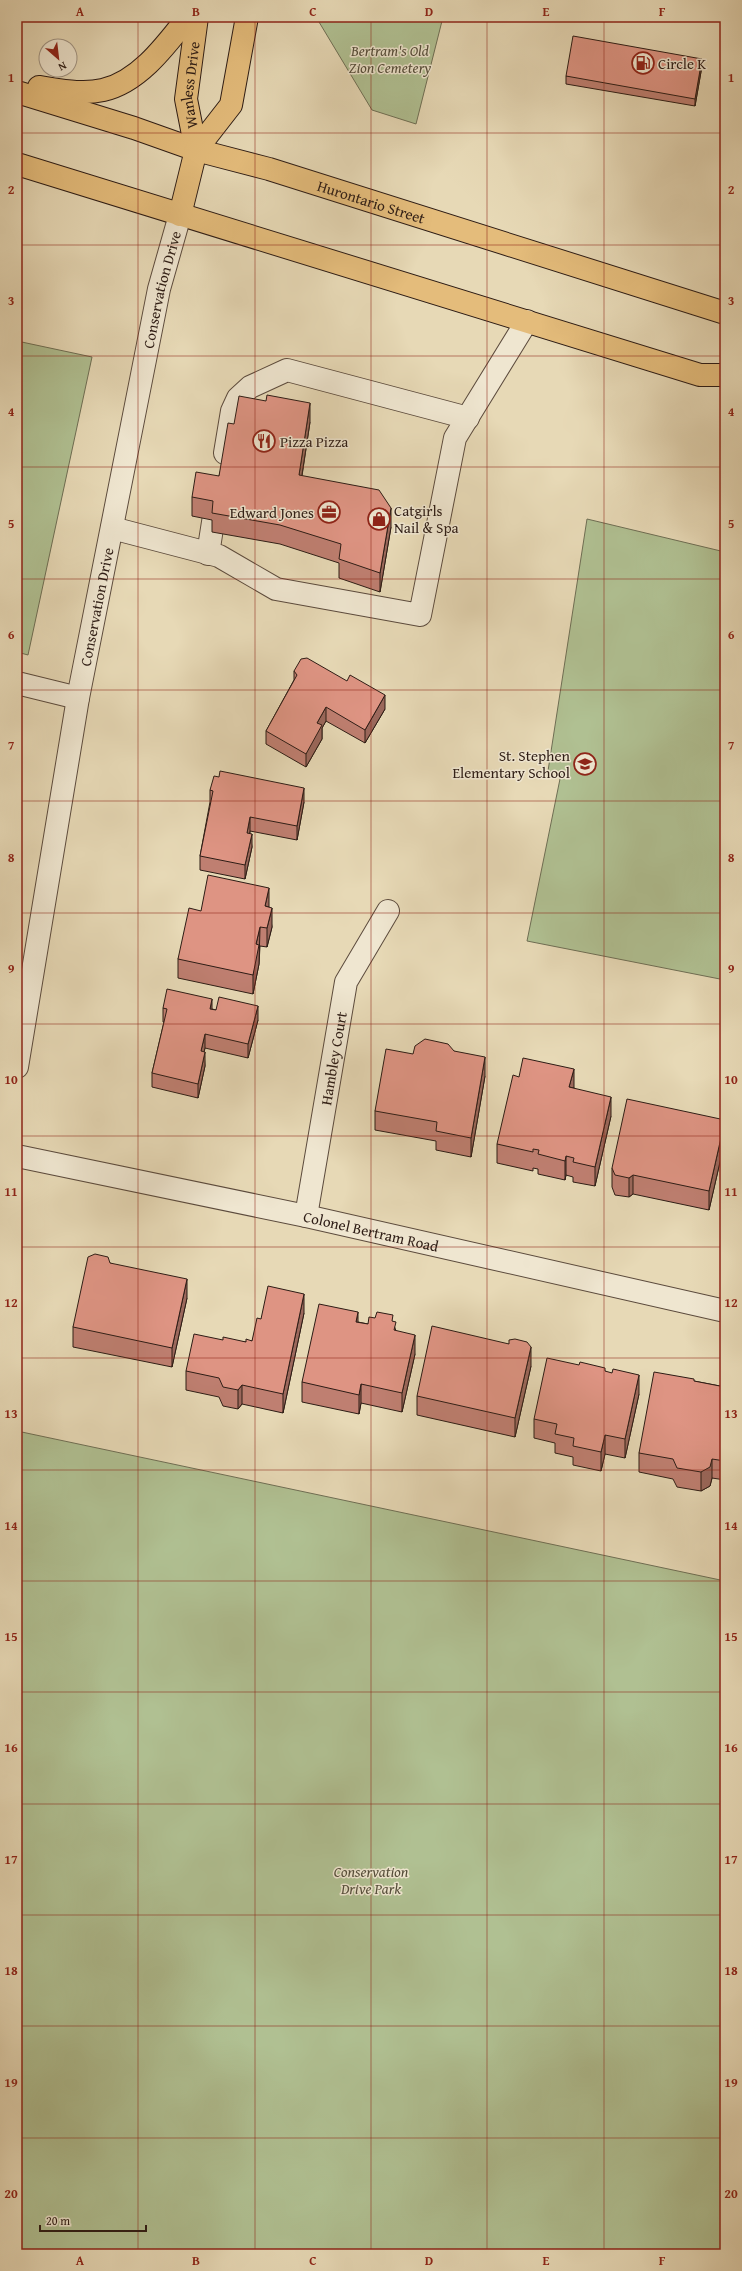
<svg xmlns="http://www.w3.org/2000/svg" width="742" height="2271" viewBox="0 0 742 2271" font-family="'Gentium Book Plus',serif">
	<rect width="100%" height="100%" fill="#e7d9b6"/>
	<filter id="stains"><feTurbulence type="fractalNoise" baseFrequency=".005" numOctaves="4"/><feColorMatrix values="0 0 0 0 .2 0 0 0 0 .09 0 0 0 0 .02 0 0 0 .5 -.17"/></filter>
	<radialGradient id="worn" r=".72"><stop offset=".6" stop-color="#630" stop-opacity="0"/><stop offset="1" stop-color="#630" stop-opacity=".3"/></radialGradient>
	<!-- green -->
	<g fill="#b0c092" stroke="#6e6e54">
		<polygon points="316,17 443,17 416,124 372,110"/>
		<polygon points="17,341 92,357 28,655 17,652"/>
		<polygon points="587,519 725,552 725,980 527,941 561,774 548,771"/>
		<polygon points="17,1431 725,1581 725,2254 17,2254"/>
	</g>
	<g fill="none" stroke-linecap="round" stroke-linejoin="round">
		<!-- minor casing -->
		<g stroke="#5c4b3d" stroke-width="24">
			<g id="minor">
				<polyline points="225,453 232,411 238,398 250,387 287,370 468,418"/>
				<polyline points="112,528 219,556 276,589 420,615 455,438 527,321"/>
				<polyline points="208,554 216,503"/>
				<polyline points="17,683 78,698"/>
				<path id="s1" d="M17,1067L78,698L159,289L180,215"/>
				<path id="s2" d="M17,1156L306,1216L725,1311"/>
				<path id="s3" d="M306,1216L346,982L388,911"/>
			</g>
		</g>
		<!-- major casing -->
		<g stroke="#2d1c15" stroke-width="24">
			<g id="major">
				<path d="M39,87C60,90 82,95 103,90C139,82 166,45 188,17"/>
				<path id="s4" d="M17,92L134,128L196,150L269,169L725,313"/>
				<path id="s5" d="M196,150L186,99L197,17"/>
				<polyline points="17,164 700,375 725,375"/>
				<polyline points="180,215 196,150 231,105 247,17"/>
			</g>
		</g>
		<!-- minor -->
		<use href="#minor" stroke="#efe6d0" stroke-width="22"/>
		<!-- major -->
		<use href="#major" stroke="#e4bc7b" stroke-width="22"/>
	</g>
	<!-- wall -->
	<g fill="#bf7f71" stroke="#2d1c15">
		<polygon points="702,66 695,106 566,84 566,76"/>
		<polygon points="310,422 302,476 391,527 380,592 339,578 339,563 280,544 212,532 212,520 192,516 192,497 219,476 234,424"/>
		<polygon points="294,671 385,709 365,743 326,721 322,728 322,739 306,767 266,744 266,731 294,680"/>
		<polygon points="210,790 304,802 297,840 250,831 250,833 252,847 245,879 200,870 200,856 210,802"/>
		<polygon points="269,907 272,927 267,947 260,946 259,964 253,994 178,978 178,959 201,911"/>
		<polygon points="163,1008 212,1009 258,1020 248,1058 205,1048 204,1052 205,1066 198,1098 152,1087 152,1073 164,1022 163,1022"/>
		<polygon points="454,1051 485,1076 471,1157 436,1150 436,1141 375,1130 375,1111 413,1054"/>
		<polygon points="574,1088 611,1116 595,1186 573,1182 573,1177 566,1175 565,1180 538,1174 538,1169 533,1168 533,1171 497,1163 497,1144"/>
		<polygon points="725,1140 709,1210 633,1194 629,1197 615,1195 612,1187 612,1168"/>
		<polygon points="110,1263 187,1298 172,1367 73,1347 73,1327"/>
		<polygon points="304,1313 283,1413 242,1404 238,1409 223,1406 219,1397 186,1390 186,1371 223,1340 246,1342 252,1341 261,1319"/>
		<polygon points="358,1322 368,1324 393,1322 396,1331 415,1354 402,1412 361,1403 359,1414 302,1402 302,1382"/>
		<polygon points="509,1344 531,1366 515,1437 417,1415 417,1396"/>
		<polygon points="605,1371 639,1394 625,1458 605,1454 601,1471 573,1465 573,1457 555,1453 555,1443 534,1438 534,1419"/>
		<polygon points="694,1381 725,1387 725,1480 712,1478 710,1486 701,1491 677,1487 673,1479 639,1472 639,1453"/>
	</g>
	<!-- shaded-wall -->
	<g fill="#9b685c" stroke="#2d1c15">
		<polygon points="702,59 702,66 695,106 695,99"/>
		<polygon points="310,403 310,422 299,494 299,475"/>
		<polygon points="391,508 391,527 380,592 380,573"/>
		<polygon points="385,695 385,709 365,743 365,730"/>
		<polygon points="326,707 326,721 322,728 322,739 306,767 306,754 317,723"/>
		<polygon points="304,788 304,802 297,840 297,826"/>
		<polygon points="250,817 250,831 247,846 247,833"/>
		<polygon points="252,834 252,847 245,879 245,865"/>
		<polygon points="269,888 269,907 265,906"/>
		<polygon points="272,908 272,927 267,947 267,928"/>
		<polygon points="260,927 259,964 253,994 253,975 256,944"/>
		<polygon points="212,999 212,1013 210,1009"/>
		<polygon points="258,1006 258,1020 248,1058 248,1044"/>
		<polygon points="205,1034 205,1048 201,1064 201,1051"/>
		<polygon points="205,1052 205,1066 198,1098 198,1084"/>
		<polygon points="485,1057 485,1076 471,1157 471,1138"/>
		<polygon points="574,1069 574,1088 569,1087"/>
		<polygon points="611,1097 611,1116 595,1186 595,1167"/>
		<polygon points="725,1120 725,1140 709,1210 709,1191"/>
		<polygon points="566,1156 566,1175 565,1180 565,1161"/>
		<polygon points="633,1175 633,1194 629,1197 629,1178"/>
		<polygon points="187,1279 187,1298 172,1367 172,1348"/>
		<polygon points="304,1294 304,1313 283,1413 283,1394"/>
		<polygon points="358,1312 358,1331 356,1322"/>
		<polygon points="415,1335 415,1354 402,1412 402,1393"/>
		<polygon points="531,1347 531,1366 515,1437 515,1418"/>
		<polygon points="639,1375 639,1394 625,1458 625,1439"/>
		<polygon points="361,1384 361,1403 359,1414 359,1395"/>
		<polygon points="242,1385 242,1404 238,1409 238,1390"/>
		<polygon points="605,1435 605,1454 601,1471 601,1452"/>
		<polygon points="712,1459 712,1478 710,1486 701,1491 701,1472"/>
	</g>
	<!-- building -->
	<g fill="#de9483" stroke="#2d1c15">
		<polygon points="573,36 702,59 695,99 566,76"/>
		<polygon points="267,395 310,403 299,475 379,490 391,508 380,573 339,559 341,544 280,525 212,513 213,501 192,497 196,472 219,476 228,423 234,424 239,396 266,401"/>
		<polygon points="307,658 347,681 350,675 385,695 365,730 326,707 317,723 322,725 306,754 266,731 297,675 294,671 301,659"/>
		<polygon points="220,771 304,788 297,826 250,817 247,833 252,834 245,865 200,856 213,791 210,790 214,776 219,777"/>
		<polygon points="208,875 269,888 265,906 272,908 267,928 260,927 256,944 259,945 253,975 178,959 189,908 201,911"/>
		<polygon points="167,989 212,999 210,1009 216,1010 219,997 258,1006 248,1044 205,1034 201,1051 205,1052 198,1084 152,1073 167,1009 163,1008"/>
		<polygon points="425,1039 448,1044 454,1051 485,1057 471,1138 436,1131 437,1122 375,1111 386,1049 413,1054 415,1046"/>
		<polygon points="523,1058 574,1069 569,1087 611,1097 595,1167 573,1162 574,1158 566,1156 565,1161 538,1154 539,1150 533,1149 533,1152 497,1144 513,1075 519,1077"/>
		<polygon points="627,1099 725,1120 709,1191 633,1175 629,1178 615,1175 612,1168"/>
		<polygon points="95,1254 108,1257 110,1263 187,1279 172,1348 73,1327 88,1257"/>
		<polygon points="268,1286 304,1294 283,1394 242,1385 238,1390 223,1387 219,1378 186,1371 194,1334 223,1340 223,1337 246,1342 246,1339 252,1341 257,1318 261,1319"/>
		<polygon points="319,1304 358,1312 356,1322 368,1324 369,1317 375,1318 377,1312 393,1315 392,1321 396,1322 394,1330 415,1335 402,1393 361,1384 359,1395 302,1382"/>
		<polygon points="432,1326 509,1344 509,1340 515,1339 527,1342 531,1347 515,1418 417,1396"/>
		<polygon points="547,1358 579,1365 580,1362 605,1368 605,1371 612,1373 613,1369 639,1375 625,1439 605,1435 601,1452 573,1446 574,1438 555,1434 557,1424 534,1419"/>
		<polygon points="654,1372 694,1379 694,1381 725,1387 725,1461 712,1459 710,1467 701,1472 677,1468 673,1459 639,1453"/>
	</g>
	<!-- grid -->
	<path fill="none" stroke="#8f2418" stroke-width="1" stroke-opacity="0.55" d="M138,17V2254M255,17V2254M371,17V2254M487,17V2254M604,17V2254M17,133H725M17,245H725M17,356H725M17,467H725M17,579H725M17,690H725M17,801H725M17,913H725M17,1024H725M17,1136H725M17,1247H725M17,1358H725M17,1470H725M17,1581H725M17,1692H725M17,1804H725M17,1915H725M17,2026H725M17,2138H725"/>
	<!-- icons -->
	<defs>
		<g id="fuel-ring" transform="scale(1.15)"><circle r="9.5" fill="#efe6d0" stroke="#8f2418" stroke-width="1.5"/><path d="M-5.5-6h7V0h2V4h1.3V-2.5L3-4.5l.8-.8L6-3V5H2.5V1h-1V6h-7ZM-4.2-4.7v3.2H.2V-4.7Z" fill="#8f2418"/></g>
		<g id="restaurant-ring" transform="scale(1.15)"><circle r="9.5" fill="#efe6d0" stroke="#8f2418" stroke-width="1.5"/><path d="M-5-6h1v4h1v-4h1v4h1v-4h1v5L-1.5 .5V6h-2V.5L-5-1ZM5-6V6H3V1.5H1.5Q1.5-4 5-6Z" fill="#8f2418"/></g>
		<g id="office-ring" transform="scale(1.15)"><circle r="9.5" fill="#efe6d0" stroke="#8f2418" stroke-width="1.5"/><path d="M-6-3h4V-5.5h4V-3h4V5H-6ZM-1-4.5V-3h2v-1.5ZM-6 0V1H6V0Z" fill="#8f2418"/></g>
		<g id="shop-ring" transform="scale(1.15)"><circle r="9.5" fill="#efe6d0" stroke="#8f2418" stroke-width="1.5"/><path d="M-5-2.5h2.3a2.7 3.5 0 0 1 5.4 0H5L5.5 6h-11ZM-1.5-2.5h3a1.5 2.3 0 0 0-3 0Z" fill="#8f2418"/></g>
		<g id="school-ring" transform="scale(1.15)"><circle r="9.5" fill="#efe6d0" stroke="#8f2418" stroke-width="1.5"/><path d="M0-5L7-2L0 1L-7-2ZM-4 1L0 2.5L4 1V4Q0 6-4 4Z" fill="#8f2418"/></g>
	</defs>
	<g fill-rule="evenodd">
		<use href="#fuel-ring" x="643" y="63"/>
		<use href="#restaurant-ring" x="264" y="441"/>
		<use href="#office-ring" x="329" y="512"/>
		<use href="#shop-ring" x="379" y="519"/>
		<use href="#school-ring" x="585" y="764"/>
	</g>
	<g text-anchor="middle" dominant-baseline="central" stroke-width="3" stroke-linejoin="round" paint-order="stroke">
		<!-- park labels -->
		<g font-size="15" font-style="italic" fill="#544d3a" stroke="#efe6d0">
			<text x="390" y="50">Bertram's Old<tspan x="390" dy="17">Zion Cemetery</tspan></text>
			<text x="371" y="1871">Conservation<tspan x="371" dy="17">Drive Park</tspan></text>
		</g>
		<!-- poi labels -->
		<g font-size="15" fill="#2d1c15" stroke="#efe6d0" text-anchor="start">
			<text x="658" y="63">Circle K</text>
			<text x="280" y="441">Pizza Pizza</text>
			<text x="394" y="510">Catgirls<tspan x="394" dy="17">Nail &amp; Spa</tspan></text>
			<text x="314" y="512" text-anchor="end">Edward Jones</text>
			<text x="570" y="755" text-anchor="end">St. Stephen<tspan x="570" dy="17">Elementary School</tspan></text>
		</g>
		<!-- street labels -->
		<g font-size="15" fill="#2d1c15" stroke="#efe6d0">
			<text stroke="none"><textPath href="#s5" startOffset="66">Wanless Drive</textPath></text>
			<text stroke="none"><textPath href="#s4" startOffset="371">Hurontario Street</textPath></text>
			<text stroke="none"><textPath href="#s1" startOffset="791">Conservation Drive</textPath></text>
			<text stroke="none"><textPath href="#s1" startOffset="467">Conservation Drive</textPath></text>
			<text stroke="none"><textPath href="#s3" startOffset="160">Hambley Court</textPath></text>
			<text stroke="none"><textPath href="#s2" startOffset="362">Colonel Bertram Road</textPath></text>
		</g>
	</g>
	<!-- margin -->
	<rect width="742" height="2271" fill="none" stroke="#e7d9b6" stroke-width="44"/>
	<!-- north arrow -->
	<g transform="translate(58 58) rotate(152)"><circle r="19" fill="#efe6d0" stroke="#a19585"/>
	<path d="M0-3L7 15L0 10L-7 15Z" fill="#8f2418"/>
	<text y="-6" font-size="11" font-weight="bold" text-anchor="middle" fill="#2d1c15">N</text>
	</g>
	<!-- scale -->
	<path d="M40 2225v6h106v-6" fill="none" stroke="#2d1c15" stroke-width="2"/>
	<text x="46" y="2225" font-size="12" fill="#2d1c15" stroke="#efe6d0" stroke-width="3" paint-order="stroke">20 m</text>
	<rect x="22" y="22" width="698" height="2227" fill="none" stroke="#8f2418" stroke-width="1.5"/>
	<g font-size="13" text-anchor="middle" font-weight="bold" fill="#8f2418">
		<text x="80" y="16">A</text>
		<text x="196" y="16">B</text>
		<text x="313" y="16">C</text>
		<text x="429" y="16">D</text>
		<text x="546" y="16">E</text>
		<text x="662" y="16">F</text>
		<text x="11" y="82">1</text>
		<text x="731" y="82">1</text>
		<text x="11" y="194">2</text>
		<text x="731" y="194">2</text>
		<text x="11" y="305">3</text>
		<text x="731" y="305">3</text>
		<text x="11" y="416">4</text>
		<text x="731" y="416">4</text>
		<text x="11" y="528">5</text>
		<text x="731" y="528">5</text>
		<text x="11" y="639">6</text>
		<text x="731" y="639">6</text>
		<text x="11" y="750">7</text>
		<text x="731" y="750">7</text>
		<text x="11" y="862">8</text>
		<text x="731" y="862">8</text>
		<text x="11" y="973">9</text>
		<text x="731" y="973">9</text>
		<text x="11" y="1084">10</text>
		<text x="731" y="1084">10</text>
		<text x="11" y="1196">11</text>
		<text x="731" y="1196">11</text>
		<text x="11" y="1307">12</text>
		<text x="731" y="1307">12</text>
		<text x="11" y="1418">13</text>
		<text x="731" y="1418">13</text>
		<text x="11" y="1530">14</text>
		<text x="731" y="1530">14</text>
		<text x="11" y="1641">15</text>
		<text x="731" y="1641">15</text>
		<text x="11" y="1752">16</text>
		<text x="731" y="1752">16</text>
		<text x="11" y="1864">17</text>
		<text x="731" y="1864">17</text>
		<text x="11" y="1975">18</text>
		<text x="731" y="1975">18</text>
		<text x="11" y="2087">19</text>
		<text x="731" y="2087">19</text>
		<text x="11" y="2198">20</text>
		<text x="731" y="2198">20</text>
		<text x="80" y="2265">A</text>
		<text x="196" y="2265">B</text>
		<text x="313" y="2265">C</text>
		<text x="429" y="2265">D</text>
		<text x="546" y="2265">E</text>
		<text x="662" y="2265">F</text>
	</g>
	<rect width="100%" height="100%" filter="url(#stains)"/>
	<rect width="100%" height="100%" fill="url(#worn)"/>
</svg>
